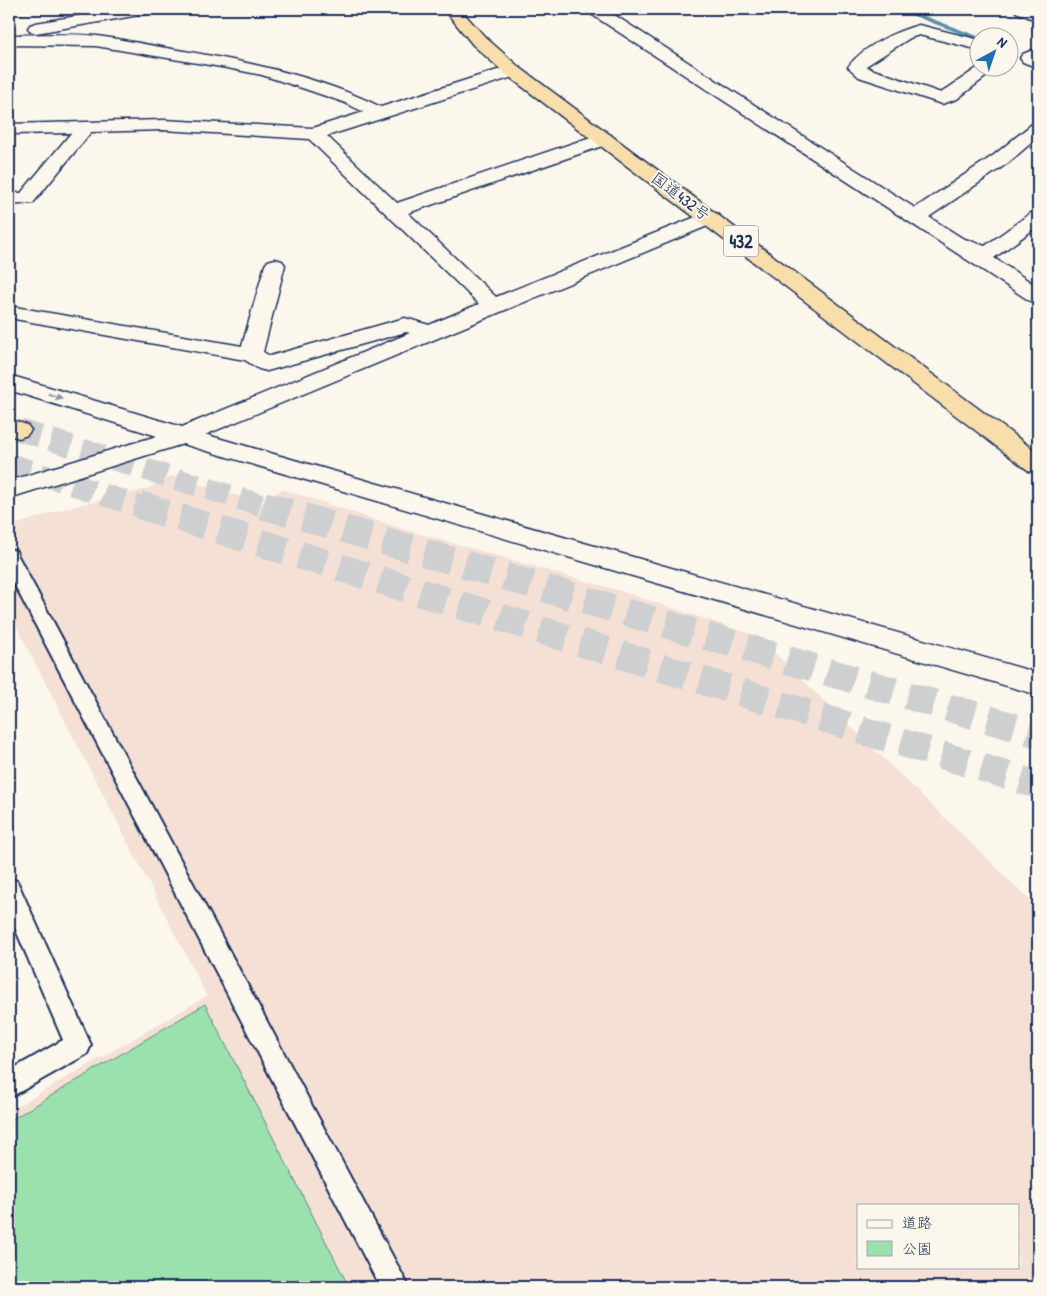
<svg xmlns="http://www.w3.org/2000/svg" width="1047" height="1296" viewBox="0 0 1047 1296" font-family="'Patrick Hand','Klee One',sans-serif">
	<rect width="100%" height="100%" fill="#fbf7ec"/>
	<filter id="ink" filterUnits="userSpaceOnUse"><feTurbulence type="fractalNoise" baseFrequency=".02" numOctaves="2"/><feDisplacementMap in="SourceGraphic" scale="10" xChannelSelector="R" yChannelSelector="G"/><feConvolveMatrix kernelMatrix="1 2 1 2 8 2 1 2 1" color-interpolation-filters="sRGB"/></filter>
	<g filter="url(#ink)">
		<!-- built -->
		<path fill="#f4e0d5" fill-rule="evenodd" d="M172,476L262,503L282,489L400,528L617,590L757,636L1038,908V1287H9V1111L207,996L9,612V527L63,509L147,489ZM858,1205H1018V1267H858Z"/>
		<!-- green -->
		<polygon fill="#9be1ad" stroke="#5b8886" points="205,1004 349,1287 9,1287 9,1121"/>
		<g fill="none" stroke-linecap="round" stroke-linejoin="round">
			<!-- stream -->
			<polygon fill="#5990ab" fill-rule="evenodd" points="895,9 911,11 983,38 980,38 980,40 967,36"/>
			<!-- highway-tunnel-far1 -->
			<g stroke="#cecfd0" stroke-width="22" stroke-dasharray="22 11" stroke-linecap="butt">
				<polyline points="19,430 267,507"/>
				<polyline points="9,464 142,507"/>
			</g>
			<!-- highway-tunnel -->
			<g stroke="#cecfd0" stroke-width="28" stroke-dasharray="28 14" stroke-linecap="butt">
				<polyline points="139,505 1038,785"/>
				<polyline points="263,505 1038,734"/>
			</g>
			<!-- lane casing -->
			<g stroke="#1b2f5e" stroke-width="4">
				<g id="lane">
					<path d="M591,9H618C613,15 599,14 592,12Z"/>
					<polygon points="9,549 16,551 18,556 409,1287 380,1287 9,574"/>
					<polygon points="9,878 17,881 91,1045 87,1054 9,1098 9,1071 63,1040 9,914"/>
				</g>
			</g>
			<!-- street casing -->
			<g stroke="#1b2f5e" stroke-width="3">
				<g id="street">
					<polygon points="118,9 153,9 151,12 145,14 36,33 30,31 28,28 30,25 36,23"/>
					<polygon points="586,9 605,9 915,208 994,155 1032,124 1038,123 1038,137 1008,163 929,217 962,238 985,246 1031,213 1038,211 1038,226 994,258 1038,287 1038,302 1030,301 588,12"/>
					<polygon points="1014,9 1038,10 1038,21 1016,12"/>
					<path d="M919,25L980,40V50L919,35L910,38L866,66L871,69L941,93L980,66L997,68L957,99L942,104L859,77L848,67C862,47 896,31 919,25Z"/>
					<path d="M9,35C38,35 68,33 97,36C122,39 147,45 172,49C244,61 315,75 381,107L507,67L513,66L519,67L522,71L519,75L327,136L397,203L597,135L604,133L611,135L613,139L611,143L408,213L496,297L703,214L710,212L717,214L720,218L717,222L183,444L9,390V375L182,427L410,333L406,332L267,371L259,369L245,360L9,318V306L242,346L265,265L268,261L275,259L282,261L285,265L263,352L270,356L405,318L429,325L479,304L309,139L163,130L91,132L33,203L9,205V193H21L71,133L9,134V124L163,120L313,128L364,112L343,102L305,89L262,75L227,68L96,46L9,45Z"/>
					<polygon points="1038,48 1038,68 1023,62 1020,58 1023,54"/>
				</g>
			</g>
			<!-- secondary casing -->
			<g stroke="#1b2f5e" stroke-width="3">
				<polygon id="secondary" points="183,428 1038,673 1038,695 183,444 9,498 9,481"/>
			</g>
			<!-- highway casing -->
			<g stroke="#1b2f5e" stroke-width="3">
				<g id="highway">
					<polygon points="444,9 460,9 485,37 519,67 1038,453 1038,473 1029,471 507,75 473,45"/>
					<polygon points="9,419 27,425 31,430 27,435 19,438 9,435"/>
				</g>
			</g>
			<!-- lane -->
			<use href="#lane" fill="#fbf7ec" fill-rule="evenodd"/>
			<!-- street -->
			<use href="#street" fill="#fbf7ec" fill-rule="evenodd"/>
			<!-- secondary -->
			<use href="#secondary" fill="#fbf7ec" fill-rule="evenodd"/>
			<!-- highway -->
			<use href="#highway" fill="#f8deab" fill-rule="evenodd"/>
		</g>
		<!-- one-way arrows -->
		<defs><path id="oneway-solid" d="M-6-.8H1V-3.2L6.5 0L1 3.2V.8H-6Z" transform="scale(1.25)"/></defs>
		<use fill="#8b93a5" href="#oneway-solid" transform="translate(55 396) rotate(17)"/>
	</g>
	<g text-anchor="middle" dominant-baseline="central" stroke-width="4" stroke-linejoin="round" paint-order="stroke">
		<!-- far-street labels -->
		<g font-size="16" fill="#1b2f5e" stroke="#fbf7ec">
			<text transform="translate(681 196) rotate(37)">国道432号</text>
		</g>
		<!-- shield labels -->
		<rect fill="#fbf7ec" stroke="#5e6b89" stroke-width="1" x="723.5" y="225.5" width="35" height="31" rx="4"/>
		<g font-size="18" font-weight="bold" fill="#1b2f5e">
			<text x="741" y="241">432</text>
		</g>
	</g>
	<!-- margin -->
	<rect width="1047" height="1296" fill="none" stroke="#fbf7ec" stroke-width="30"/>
	<rect x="15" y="15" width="1017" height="1266" fill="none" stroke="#1b2f5e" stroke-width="2" filter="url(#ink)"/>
	<!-- legend -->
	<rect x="857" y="1204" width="162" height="65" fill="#fbf7ec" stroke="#a1a7b3"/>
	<rect x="867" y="1220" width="25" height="8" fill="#fbf7ec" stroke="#a1a7b3"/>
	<text x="902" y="1228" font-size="15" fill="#1b2f5e">道路</text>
	<rect x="867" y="1241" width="25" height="15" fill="#9be1ad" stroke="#a1a7b3"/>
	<text x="902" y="1254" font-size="15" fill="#1b2f5e">公園</text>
	<!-- north arrow -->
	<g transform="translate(994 52) rotate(40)"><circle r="24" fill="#fbf7ec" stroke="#a1a7b3"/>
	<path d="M0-4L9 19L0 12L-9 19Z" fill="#1f6fb2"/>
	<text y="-8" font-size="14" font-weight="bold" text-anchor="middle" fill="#1b2f5e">N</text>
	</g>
</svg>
